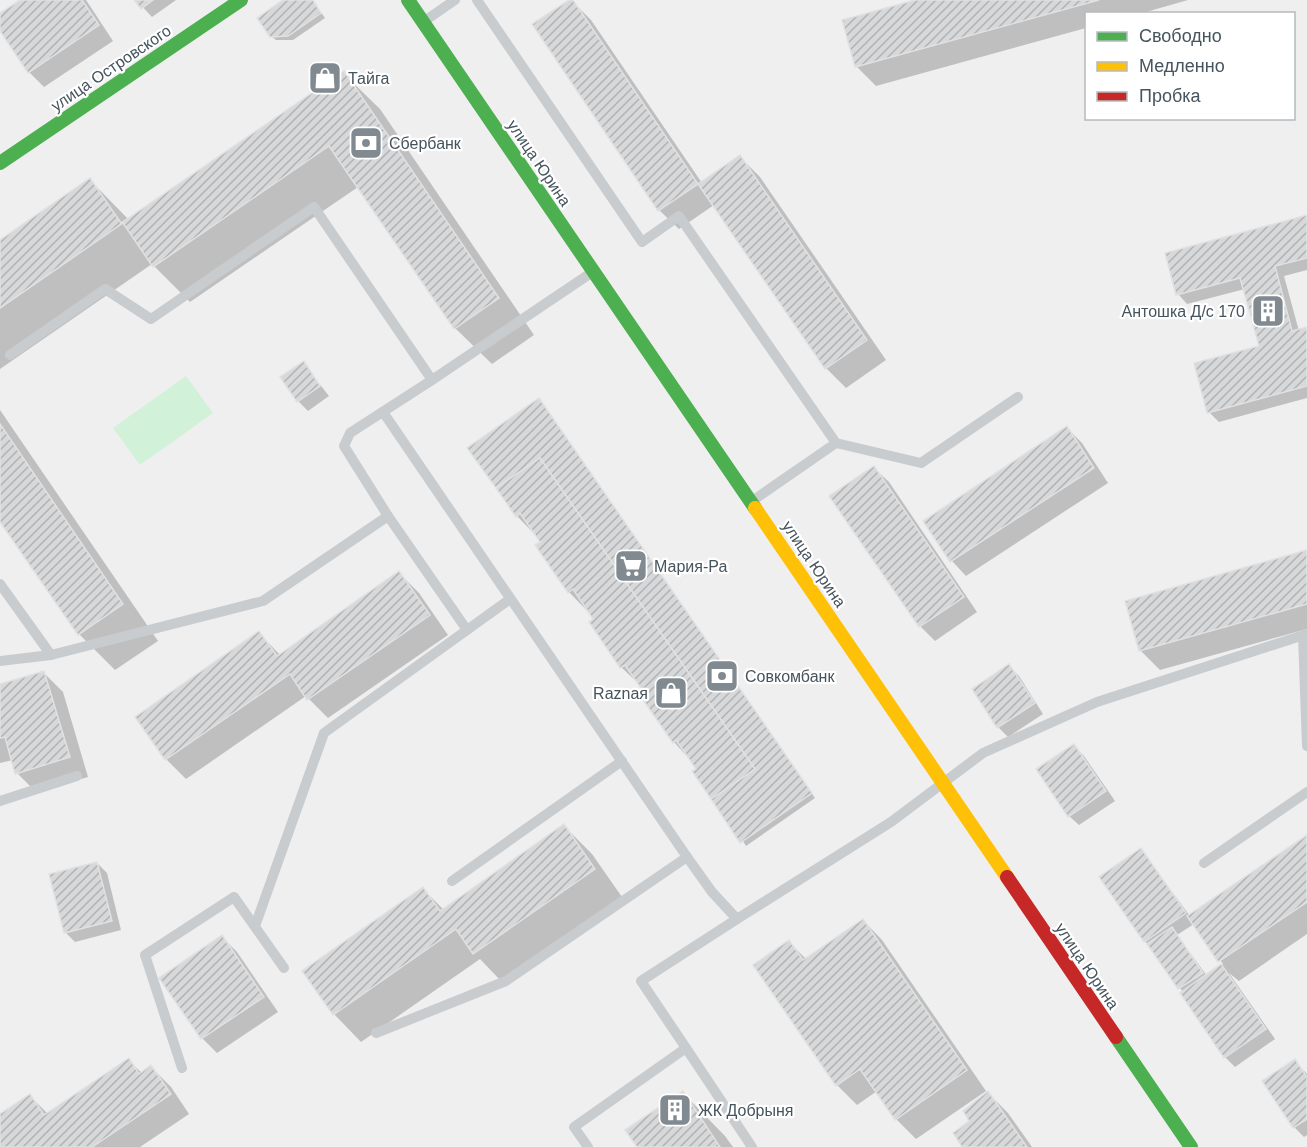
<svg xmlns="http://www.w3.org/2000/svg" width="1307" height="1147" viewBox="0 0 1307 1147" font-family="Helvetica,sans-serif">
	<defs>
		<pattern id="building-hatch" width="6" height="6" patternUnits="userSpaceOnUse" patternTransform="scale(1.5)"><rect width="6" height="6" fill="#d7d8d9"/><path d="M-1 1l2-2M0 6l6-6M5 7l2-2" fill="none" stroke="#b0b2b3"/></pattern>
	</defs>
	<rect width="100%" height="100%" fill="#f0efef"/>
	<!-- garden -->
	<polygon fill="#d2f1d9" points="186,376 213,413 140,465 113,428"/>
	<!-- shadow -->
	<g fill="#0003" fill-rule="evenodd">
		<polygon points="22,0 86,0 113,41 44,87 29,72 0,28 0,15"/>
		<polygon points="136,0 176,0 152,17"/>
		<polygon points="286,0 312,0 325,18 293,40 276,40 271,36"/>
		<polygon points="571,0 591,20 702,183 740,157 760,177 886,360 846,388 826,368 714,205 679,229 659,210"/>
		<polygon points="920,0 1188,0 1139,14 1086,14 1086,28 876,86 856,66"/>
		<polygon points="343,73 380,109 534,335 492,364 455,328 358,187 190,302 152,264 0,369 0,242 90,180 129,220"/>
		<polygon points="1307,216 1307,270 1284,276 1299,331 1307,329 1307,398 1219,422 1209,412 1260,347 1245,289 1187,304 1178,294"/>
		<polygon points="303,363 329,396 308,411 298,401"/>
		<polygon points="539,400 815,798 746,846 698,769 674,742 642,687 621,667 595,619 569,592 542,542 517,516"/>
		<polygon points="0,410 158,641 115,670 79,634 0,519"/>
		<polygon points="1067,428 1082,443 1108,483 966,576 952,561 925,521"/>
		<polygon points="874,468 889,482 977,612 935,641 920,626 831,497"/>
		<polygon points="1307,552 1307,629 1160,670 1140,650"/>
		<polygon points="399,573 419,593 448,635 328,718 306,696 186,779 166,759 137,717 259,633 281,656"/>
		<polygon points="1009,666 1019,676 1043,714 1008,737 998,727"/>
		<polygon points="44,673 63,692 88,777 36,792 17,773 13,760 0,763 0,685"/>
		<polygon points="1074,746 1084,756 1115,801 1079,825 1069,816"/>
		<polygon points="564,826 592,854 622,897 501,981 480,959 361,1042 334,1014 423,889 444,910"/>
		<path d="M1307,837V934L1239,981L1229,973L1275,1039L1235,1067L1225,1057L1183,992L1145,941L1141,850L1190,916ZM1194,924L1223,964L1207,976L1177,935Z"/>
		<polygon points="97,863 107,873 121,930 75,942 65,932"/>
		<polygon points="863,920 882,940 986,1091 916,1139 896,1119 877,1091 857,1105 837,1085 789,942 806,959"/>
		<polygon points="222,937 237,952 278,1012 217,1053 202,1038"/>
		<polygon points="128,1060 142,1073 151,1067 171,1087 189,1114 140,1147 0,1147 0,1116 30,1096 48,1114"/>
		<polygon points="1295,1061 1307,1074 1307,1135 1304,1137 1294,1127"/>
		<polygon points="683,1093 725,1136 733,1147 638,1147"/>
		<polygon points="988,1093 1008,1113 1032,1147 964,1147"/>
	</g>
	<!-- building -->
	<g fill="url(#building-hatch)" stroke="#e1e1e2" stroke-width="1.5">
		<polygon points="20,0 82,0 99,25 28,73 0,31 0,13"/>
		<polygon points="134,0 153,0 141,9"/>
		<polygon points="283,0 313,0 321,13 288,36 270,37 257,18"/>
		<polygon points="569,0 573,0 698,184 658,211 532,24"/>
		<polygon points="915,0 1099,0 855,67 842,20"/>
		<polygon points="344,71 499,298 454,329 329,146 153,267 123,223 0,308 0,240 90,178 121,223"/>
		<polygon points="740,155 867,340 825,369 698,184"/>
		<polygon points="1307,215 1307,258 1275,266 1292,331 1307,327 1307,386 1207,413 1194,363 1259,346 1240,278 1176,295 1165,253"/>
		<polygon points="304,361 320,386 297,402 280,377"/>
		<polygon points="539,398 812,793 740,843 711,799 755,769 540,458 496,488 467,448"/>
		<polygon points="0,424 123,604 78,635 0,522"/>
		<polygon points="1067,426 1094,468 950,562 923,521"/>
		<polygon points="540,458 755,769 711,799 692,771 696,769 676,740 673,743 641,697 645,694 625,665 620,668 589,622 593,619 573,589 568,593 535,545 540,542 520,513 516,517 496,488"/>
		<polygon points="874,466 964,597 919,627 829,496"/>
		<polygon points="1307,550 1307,604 1139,651 1125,601"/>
		<polygon points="399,571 430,615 307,700 290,674 165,760 135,717 259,631 277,656"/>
		<polygon points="1009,664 1035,703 997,728 972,689"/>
		<polygon points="44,671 70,757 15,774 5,737 0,738 0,684"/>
		<polygon points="1074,744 1106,791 1068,817 1036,769"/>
		<polygon points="564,824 595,869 473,954 456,929 333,1015 302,971 423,887 440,911"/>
		<polygon points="1307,835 1307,902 1218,962 1187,916"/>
		<polygon points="1141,848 1186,913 1144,942 1099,877"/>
		<polygon points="97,862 112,921 64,933 49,874"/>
		<polygon points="863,919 967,1070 895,1120 860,1069 836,1086 753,965 789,940 803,960"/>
		<polygon points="1172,927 1203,973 1178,989 1147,944"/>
		<polygon points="222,935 264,997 201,1039 159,978"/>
		<polygon points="1221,964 1266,1029 1224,1058 1180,993"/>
		<polygon points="129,1058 139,1074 151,1065 171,1094 92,1147 0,1147 0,1114 30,1094 44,1115"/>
		<polygon points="1295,1059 1307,1077 1307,1119 1293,1128 1262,1081"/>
		<polygon points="683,1091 720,1147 637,1147 625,1130"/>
		<polygon points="988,1091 1027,1147 962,1147 953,1133 969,1121 963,1111"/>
	</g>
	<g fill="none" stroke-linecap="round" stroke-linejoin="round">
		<!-- lane -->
		<g stroke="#c8ccce" stroke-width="10">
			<polyline points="477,0 642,242 679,216 836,443 752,501"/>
			<polyline points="426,20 455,0"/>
			<polyline points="10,355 105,289 151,319 314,207 432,380 591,273"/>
			<polyline points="383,412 687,857 712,892 737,919 891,822 983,753 1097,702 1307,634"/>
			<polyline points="836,443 921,463 1018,397"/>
			<polyline points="0,584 51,655"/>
			<polyline points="467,630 510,599"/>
			<polyline points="1303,636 1307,746"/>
			<polyline points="0,661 51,655 263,601 388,516 344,446 350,433 432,380"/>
			<polyline points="0,801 77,776"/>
			<polyline points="1204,863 1307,792"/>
			<polyline points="452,881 622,761"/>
			<polyline points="255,926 324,733 467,630 388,516"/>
			<polyline points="376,1033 506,981 687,857"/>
			<polyline points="686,1048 641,981 737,919"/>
			<polyline points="182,1068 145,955 234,897 284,968"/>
			<polyline points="588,1147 574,1127 686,1048 752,1147"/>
		</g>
		<!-- fast -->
		<g stroke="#4caf50" stroke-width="14">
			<polyline points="408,0 755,508"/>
			<polyline points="0,163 241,0"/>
			<polyline points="1116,1037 1191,1147"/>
		</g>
		<!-- slow -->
		<polyline stroke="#ffc107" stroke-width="14" points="755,508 1007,877"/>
		<!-- jam -->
		<polyline stroke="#c62828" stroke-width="14" points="1007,877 1116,1037"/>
	</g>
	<!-- icons -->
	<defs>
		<g id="shop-square" transform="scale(1.725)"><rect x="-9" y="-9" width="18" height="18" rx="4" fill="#818a90" stroke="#fff"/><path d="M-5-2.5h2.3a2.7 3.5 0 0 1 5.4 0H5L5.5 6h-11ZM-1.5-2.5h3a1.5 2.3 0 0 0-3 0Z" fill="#fff"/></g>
		<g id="bank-square" transform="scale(1.725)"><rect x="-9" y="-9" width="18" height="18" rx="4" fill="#818a90" stroke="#fff"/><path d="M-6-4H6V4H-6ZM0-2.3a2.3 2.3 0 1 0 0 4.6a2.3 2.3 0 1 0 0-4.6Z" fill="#fff"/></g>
		<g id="building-square" transform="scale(1.725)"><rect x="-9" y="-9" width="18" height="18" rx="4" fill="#818a90" stroke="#fff"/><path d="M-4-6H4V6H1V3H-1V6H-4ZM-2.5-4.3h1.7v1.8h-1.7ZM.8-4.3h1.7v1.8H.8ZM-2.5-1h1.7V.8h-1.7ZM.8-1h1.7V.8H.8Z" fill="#fff"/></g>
		<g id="supermarket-square" transform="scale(1.725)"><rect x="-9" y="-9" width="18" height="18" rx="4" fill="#818a90" stroke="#fff"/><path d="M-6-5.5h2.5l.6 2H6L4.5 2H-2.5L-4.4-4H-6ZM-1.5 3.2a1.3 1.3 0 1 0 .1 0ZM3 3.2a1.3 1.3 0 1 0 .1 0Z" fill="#fff"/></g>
	</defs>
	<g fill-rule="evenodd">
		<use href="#shop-square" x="325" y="78"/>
		<use href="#bank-square" x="366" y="143"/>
		<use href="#building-square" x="1268" y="311"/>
		<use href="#supermarket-square" x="631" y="566"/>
		<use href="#bank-square" x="722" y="676"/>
		<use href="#shop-square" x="671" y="693"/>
		<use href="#building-square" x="675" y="1110"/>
	</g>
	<g text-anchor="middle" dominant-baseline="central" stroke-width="4.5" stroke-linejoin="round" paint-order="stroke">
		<!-- street labels -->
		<g font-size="16" fill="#45545d" stroke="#fff">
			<text transform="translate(111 68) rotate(-34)">улица Островского</text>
			<text transform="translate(539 163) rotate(56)">улица Юрина</text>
			<text transform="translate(814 564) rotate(56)">улица Юрина</text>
			<text transform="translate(1087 966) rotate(56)">улица Юрина</text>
		</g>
		<!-- poi labels -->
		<g font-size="16" fill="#45545d" stroke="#fff" text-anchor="start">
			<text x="348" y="78">Тайга</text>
			<text x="389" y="143">Сбербанк</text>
			<text x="1245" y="311" text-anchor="end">Антошка Д/с 170</text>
			<text x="654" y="566">Мария-Ра</text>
			<text x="745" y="676">Совкомбанк</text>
			<text x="648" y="693" text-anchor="end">Raznaя</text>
			<text x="698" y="1110">ЖК Добрыня</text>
		</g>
	</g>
	<!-- legend -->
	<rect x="1085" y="12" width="210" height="108" fill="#ffffff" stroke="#b5bbbe" stroke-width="1.5"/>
	<rect x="1097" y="32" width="30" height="9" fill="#4caf50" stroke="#b5bbbe" stroke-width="1.5"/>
	<text x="1139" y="42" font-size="18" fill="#45545d">Свободно</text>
	<rect x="1097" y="62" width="30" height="9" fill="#ffc107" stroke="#b5bbbe" stroke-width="1.5"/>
	<text x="1139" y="72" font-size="18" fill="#45545d">Медленно</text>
	<rect x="1097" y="92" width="30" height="9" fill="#c62828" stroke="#b5bbbe" stroke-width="1.5"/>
	<text x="1139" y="102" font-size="18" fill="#45545d">Пробка</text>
</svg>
